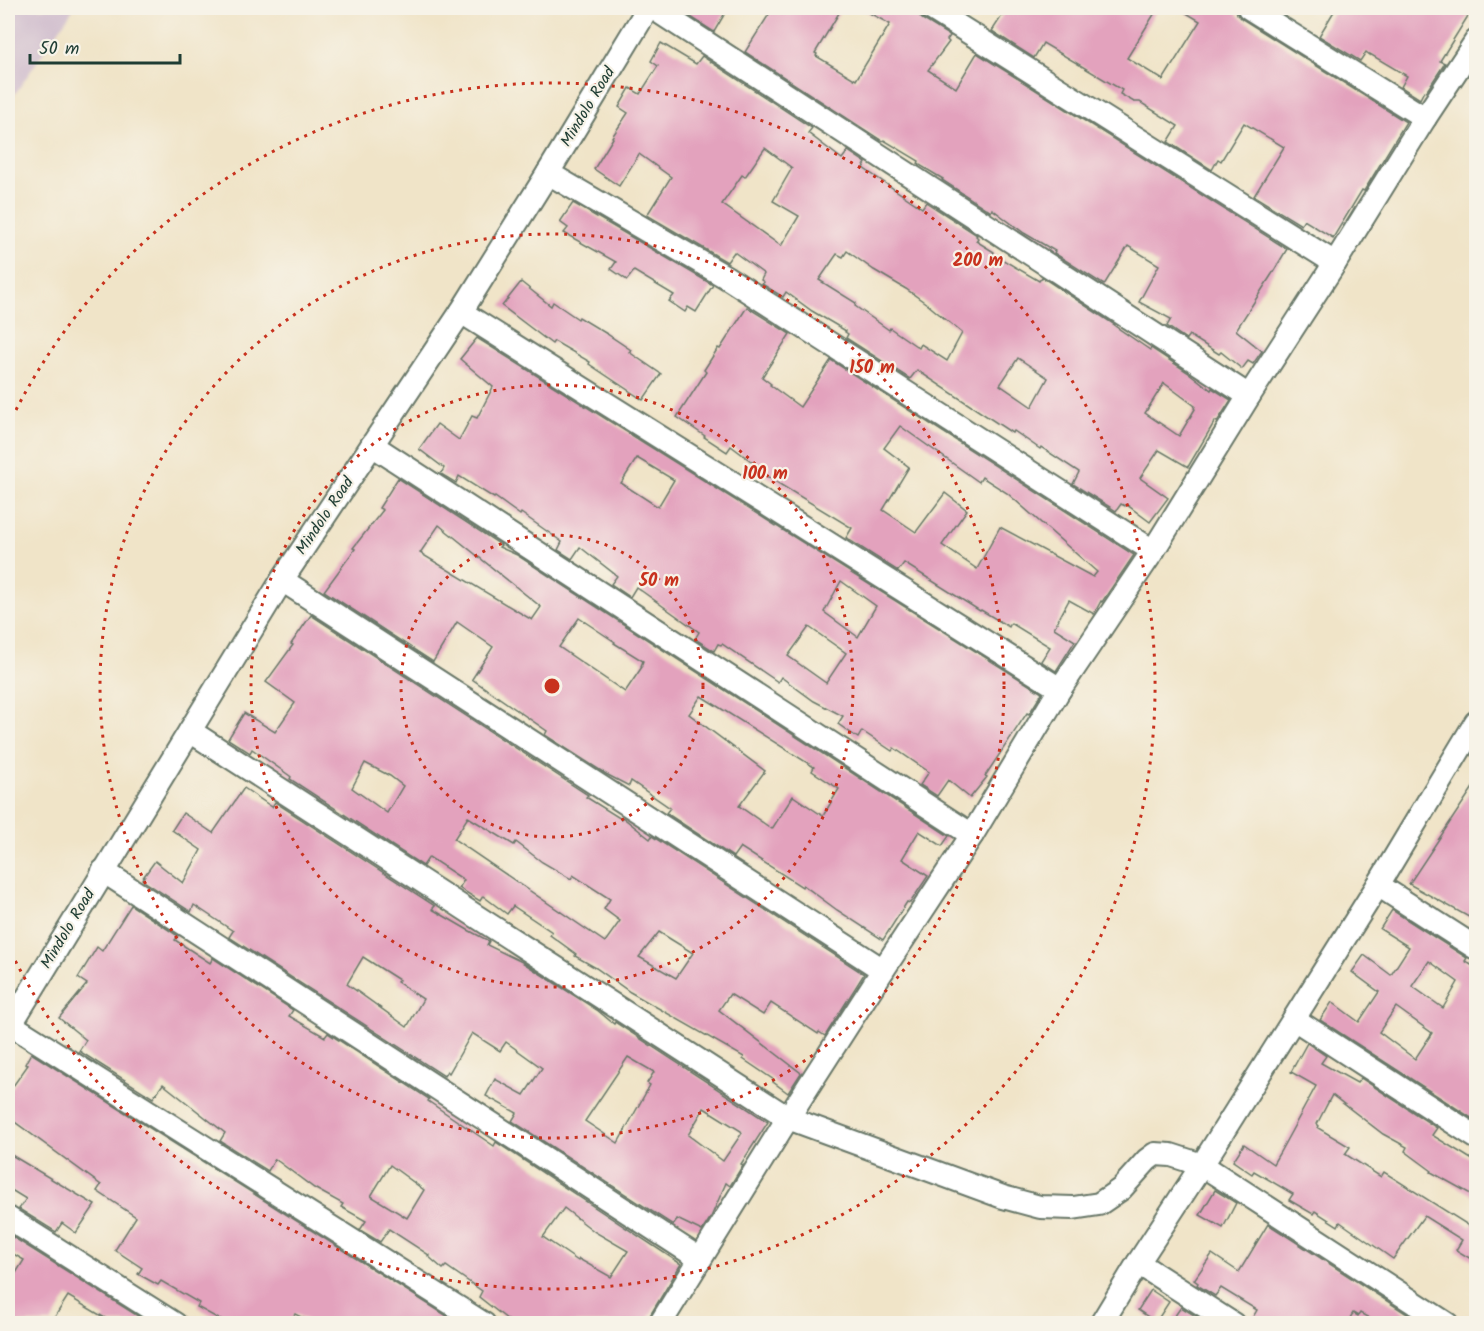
<svg xmlns="http://www.w3.org/2000/svg" width="1484" height="1331" viewBox="0 0 1484 1331" font-family="Kalam,sans-serif">
	<rect width="100%" height="100%" fill="#f7f3e8"/>
	<filter id="ink" filterUnits="userSpaceOnUse"><feTurbulence type="fractalNoise" baseFrequency=".0167" numOctaves="2"/><feDisplacementMap in="SourceGraphic" scale="12" xChannelSelector="R" yChannelSelector="G"/><feConvolveMatrix kernelMatrix="1 2 1 2 8 2 1 2 1" color-interpolation-filters="sRGB"/></filter>
	<filter id="wash" filterUnits="userSpaceOnUse"><feTurbulence type="fractalNoise" baseFrequency=".008" numOctaves="4" result="noise"/><feDisplacementMap in="SourceGraphic" scale="24" xChannelSelector="R" yChannelSelector="G"/><feGaussianBlur stdDeviation="1.35" result="paint"/><feColorMatrix in="noise" values="0 0 0 0 0 0 0 0 0 0 0 0 0 0 0 0 0 1.4 0 .05"/><feComposite in="paint" operator="in"/></filter>
	<g filter="url(#wash)">
		<rect width="100%" height="100%" fill="#f0e4c8"/>
		<!-- industrial -->
		<polygon fill="#d0bdcd" points="8,8 74,8 8,104"/>
		<g id="blocks">
			<!-- building -->
			<g fill="#e3a2bd" fill-rule="evenodd">
				<polygon points="677,8 728,8 714,32"/>
				<polygon points="773,8 842,8 815,53 817,54 816,56 856,80 890,24 860,8 917,8 918,14 922,19 950,36 947,40 949,42 928,70 956,88 977,53 1287,249 1272,274 1236,330 1262,351 1253,364 1248,361 1242,369 1221,352 1219,354 1189,335 1186,339 1167,326 1171,319 1139,302 1159,265 1128,246 1104,285 1054,253 1055,251 1024,233 992,209 991,212 942,180 943,179 918,164 919,161 884,140 882,141 745,52"/>
				<polygon points="1007,8 1158,8 1127,58 1163,80 1200,21 1178,8 1236,8 1237,14 1242,19 1406,122 1364,191 1362,190 1333,238 1304,220 1301,225 1254,196 1284,147 1244,123 1221,161 1218,159 1212,170 1168,142 1178,126 1140,102 1134,102 1120,94 1122,90 1043,43 1034,58 992,31"/>
				<polygon points="1336,8 1473,8 1440,61 1445,63 1426,92 1424,91 1420,99 1401,87 1407,76 1370,54 1370,55 1366,52 1360,61 1319,36"/>
				<path d="M661,43L696,64L702,56L812,128L808,133L842,159L848,151L866,163L863,168L922,208L926,202L977,235L976,236L978,238L976,241L994,252L993,254L1039,281L1042,277L1115,325V326L1150,350L1151,348L1189,373L1211,390L1212,388L1231,400L1217,422L1215,421L1188,467L1159,450L1140,478L1168,498L1150,522L1127,505L1125,506L1121,504L1116,511L1073,484L1079,472L1041,447L1040,449L1014,431L1012,433L917,370L910,379L846,338L848,334L845,332L846,331L812,311L786,292L783,297L762,284L764,282L761,280L764,274L734,252L727,262L647,215L671,177L639,154L619,186L594,169L613,138L612,137L628,113L619,107L630,88L640,94L658,66L651,61ZM765,148L792,168L773,201L799,216L781,246L722,204L742,175L745,177ZM847,251L874,270L906,289L927,304L962,333L947,361L921,344L919,348L890,328L889,330L855,306L856,303L819,280L837,254L843,257ZM1018,358L1048,378L1032,407L1000,385ZM1164,383L1195,406L1194,408L1195,409L1179,436L1145,413Z"/>
				<polygon points="573,203 713,285 696,312 688,307 685,312 669,301 674,295 634,271 627,280 611,269 616,262 564,233 568,228 560,222"/>
				<polygon points="521,282 551,306 553,302 578,319 579,317 607,334 631,350 629,352 661,374 643,400 589,364 590,362 554,341 552,344 502,306"/>
				<path d="M747,307L790,334L762,377L771,384L770,385L800,407L831,360L1134,555L1102,602L1101,601L1094,614L1069,600L1054,628L1075,641L1056,671L1041,661L1050,647L1011,623L1009,627L981,610L980,611L904,563L898,571L846,538L852,528L758,471L760,468L731,446L727,452L704,437L705,436L677,417L706,372L704,370L718,348L720,349ZM900,426L979,482L982,477L1007,493L1097,572L1093,577L1000,527L977,569L942,545L967,510L945,493L916,532L883,510L909,467L884,448Z"/>
				<path d="M477,338L1042,693L1029,714L1027,713L985,776L987,777L970,798L948,780L937,796L920,785L929,772L894,748L892,751L862,731L858,738L838,724L843,716L814,701L781,677L778,682L722,644L721,645L718,644L714,651L695,639L699,632L636,587L630,597L611,584L617,576L580,547L572,559L558,550L562,542L558,539L521,513L520,515L495,497L494,498L459,476L456,483L441,474L444,468L419,449L437,424L459,440L472,416L477,418L493,387L460,359ZM637,458L674,480L658,507L621,483ZM841,581L876,606L858,637L824,612ZM809,627L846,653L826,683L788,656Z"/>
				<path d="M398,478L501,545L499,547L517,555L949,836L942,846L919,831L902,859L928,876L910,903L907,902L883,940L837,910L803,885L802,887L740,847L733,857L666,813L670,808L631,781L629,786L606,774L545,735L547,731L472,679L493,647L457,622L433,662L324,591L355,549L353,548L383,510L379,508ZM439,525L541,607L532,620L420,553ZM579,618L615,642L614,643L643,661L641,666L642,667L625,692L559,647ZM701,696L814,767L812,771L839,789L823,816L793,796L772,829L739,806L765,771L689,714Z"/>
				<path d="M311,615L588,795L586,797L621,819L622,817L650,839L652,836L864,974L825,1036L819,1032L818,1034L771,1003L763,1015L730,994L719,1010L801,1073L788,1093L773,1082L774,1080L743,1059L744,1057L630,992L596,968L575,956L576,954L550,935L552,932L513,906L507,914L483,896L480,901L459,888L464,880L429,857L423,866L290,779L291,777L290,776L252,749L250,753L228,739L244,713L275,732L295,703L266,682L293,645L291,644ZM365,763L390,776L403,786L387,813L352,788ZM468,817L514,845L516,842L542,862L571,879L573,875L610,899L604,909L620,921L605,942L454,839ZM659,932L693,953L676,978L639,957Z"/>
				<polygon points="1476,783 1476,921 1409,884"/>
				<path d="M244,788L272,807L275,802L435,906L432,909L468,930L489,941L487,945L522,962L597,1010L614,1024L615,1022L768,1122L741,1164L743,1165L730,1186L726,1183L711,1217L702,1231L677,1219L673,1225L512,1121L517,1113L486,1096L495,1079L524,1095L542,1068L506,1042L500,1051L472,1033L449,1073L447,1071L444,1076L229,937L233,931L194,905L191,912L145,882L142,879L155,861L183,883L201,850L172,830L183,813L213,833ZM363,957L399,980L397,982L423,999L407,1027L347,984ZM628,1057L654,1072L647,1083L650,1085L618,1143L585,1121ZM704,1108L741,1131L742,1133L723,1161L688,1135Z"/>
				<path d="M131,905L178,936L175,940L210,963L213,958L293,1010L289,1016L325,1037L328,1033L429,1099L428,1101L494,1146L496,1142L681,1264L649,1317L647,1323H512L479,1297L482,1291L446,1266L443,1269L428,1256L429,1255L389,1229L380,1242L360,1230L366,1221L341,1207L343,1204L314,1188L275,1159L268,1171L220,1141L225,1133L163,1084L153,1098L79,1051L86,1040L59,1018L87,984L78,978L97,947L102,951ZM390,1165L424,1190L407,1218L371,1196ZM564,1208L595,1232L628,1251L611,1277L579,1259L578,1261L543,1237Z"/>
				<path d="M1392,910L1467,958L1465,961L1476,968V1121L1320,1020L1332,1002L1359,1022L1379,992L1352,972L1364,955L1391,975L1409,947L1380,929ZM1429,961L1458,982L1443,1008L1412,986ZM1396,1007L1432,1033L1415,1059L1379,1032Z"/>
				<polygon points="1307,1043 1326,1056 1321,1063 1357,1083 1361,1078 1437,1128 1432,1135 1476,1162 1476,1197 1431,1172 1432,1171 1405,1151 1407,1147 1383,1134 1332,1095 1317,1124 1319,1126 1318,1128 1350,1147 1345,1154 1381,1177 1384,1172 1471,1227 1476,1217 1476,1262 1456,1250 1462,1240 1424,1216 1393,1259 1340,1222 1338,1226 1315,1211 1313,1214 1289,1200 1293,1194 1254,1171 1252,1174 1233,1161 1244,1144 1273,1164 1280,1152 1316,1086 1291,1072"/>
				<polygon points="31,1053 458,1323 313,1323 295,1314 289,1323 226,1323 197,1307 199,1303 161,1281 158,1285 138,1274 142,1268 115,1250 136,1217 97,1191 101,1185 8,1117 8,1093 28,1065 25,1064"/>
				<polygon points="8,1153 95,1205 76,1233 62,1223 56,1232 19,1209 26,1199 8,1188"/>
				<polygon points="1215,1190 1236,1203 1223,1228 1200,1215"/>
				<polygon points="1268,1224 1421,1323 1378,1323 1360,1313 1358,1316 1353,1313 1347,1323 1263,1323 1253,1317 1257,1310 1221,1288 1215,1296 1197,1285 1198,1283 1194,1280 1212,1254 1239,1272"/>
				<polygon points="8,1234 149,1323 101,1323 105,1318 68,1296 51,1323 8,1323 8,1286 24,1260 8,1251"/>
				<polygon points="1151,1290 1169,1302 1156,1322 1138,1310"/>
				<polygon points="1181,1307 1199,1318 1196,1323 1170,1323"/>
			</g>
		</g>
	</g>
	<g filter="url(#ink)">
		<use href="#blocks" fill-opacity="0" stroke="#687768" stroke-width="1.5"/>
		<g fill="none" stroke-linecap="round" stroke-linejoin="round">
			<!-- minor casing -->
			<g stroke="#687768" stroke-width="26">
				<g id="minor">
					<polyline points="653,8 1249,396 1335,263 1425,118 1476,41"/>
					<polyline points="930,8 1335,263"/>
					<polyline points="1249,8 1425,118"/>
					<polyline points="548,173 726,277 1153,551"/>
					<polyline points="461,312 1060,689"/>
					<polyline points="372,445 972,835"/>
					<polyline points="282,580 883,970"/>
					<polyline points="190,731 788,1118 1003,1197 1040,1207 1073,1208 1099,1204 1121,1189 1147,1160 1155,1154 1171,1155 1202,1165 1447,1324"/>
					<polyline points="103,871 700,1259"/>
					<polyline points="1378,885 1476,948"/>
					<polyline points="1294,1019 1476,1137"/>
					<polyline points="10,1024 484,1324"/>
					<polyline points="8,1029 282,580 461,312 548,173 648,8"/>
					<polyline points="8,1218 175,1324"/>
					<polyline points="1138,1263 1233,1324"/>
					<polyline points="660,1324 788,1118 883,970 972,835 1060,689 1153,551 1249,396"/>
					<polyline points="1101,1324 1138,1263 1202,1165 1378,885 1476,722"/>
				</g>
			</g>
			<!-- minor -->
			<use href="#minor" stroke="#fff" stroke-width="22"/>
		</g>
	</g>
	<!-- distance rings -->
	<g fill="none" stroke="#c8321e" stroke-width="3" stroke-dasharray="3 6">
		<circle cx="552" cy="686" r="151"/>
		<circle cx="552" cy="686" r="301"/>
		<circle cx="552" cy="686" r="452"/>
		<path d="M8 426A603 603 0 1 1 8 946"/>
	</g>
	<g text-anchor="middle" dominant-baseline="central" stroke-width="4.5" stroke-linejoin="round" paint-order="stroke">
		<!-- street labels -->
		<g font-size="16" fill="#1f3d34" stroke="#f7f3e8">
			<text transform="translate(588 107) rotate(-59)">Mindolo Road</text>
			<text transform="translate(325 516) rotate(-56)">Mindolo Road</text>
			<text transform="translate(68 929) rotate(-59)">Mindolo Road</text>
		</g>
	</g>
	<circle cx="552" cy="686" r="9" fill="#c8321e" stroke="#f7f3e8" stroke-width="3"/>
	<g font-size="18" text-anchor="middle" font-weight="bold" fill="#c8321e" stroke="#f7f3e8" stroke-width="4.5" stroke-linejoin="round" paint-order="stroke">
		<text x="978" y="266">200 m</text>
		<text x="872" y="373">150 m</text>
		<text x="765" y="479">100 m</text>
		<text x="659" y="586">50 m</text>
	</g>
	<!-- margin -->
	<rect width="1484" height="1331" fill="none" stroke="#f7f3e8" stroke-width="30"/>
	<!-- scale -->
	<path d="M30 54v9h150v-9" fill="none" stroke="#1f3d34" stroke-width="3"/>
	<text x="39" y="54" font-size="18" fill="#1f3d34" stroke="#f7f3e8" stroke-width="4.5" paint-order="stroke">50 m</text>
</svg>
